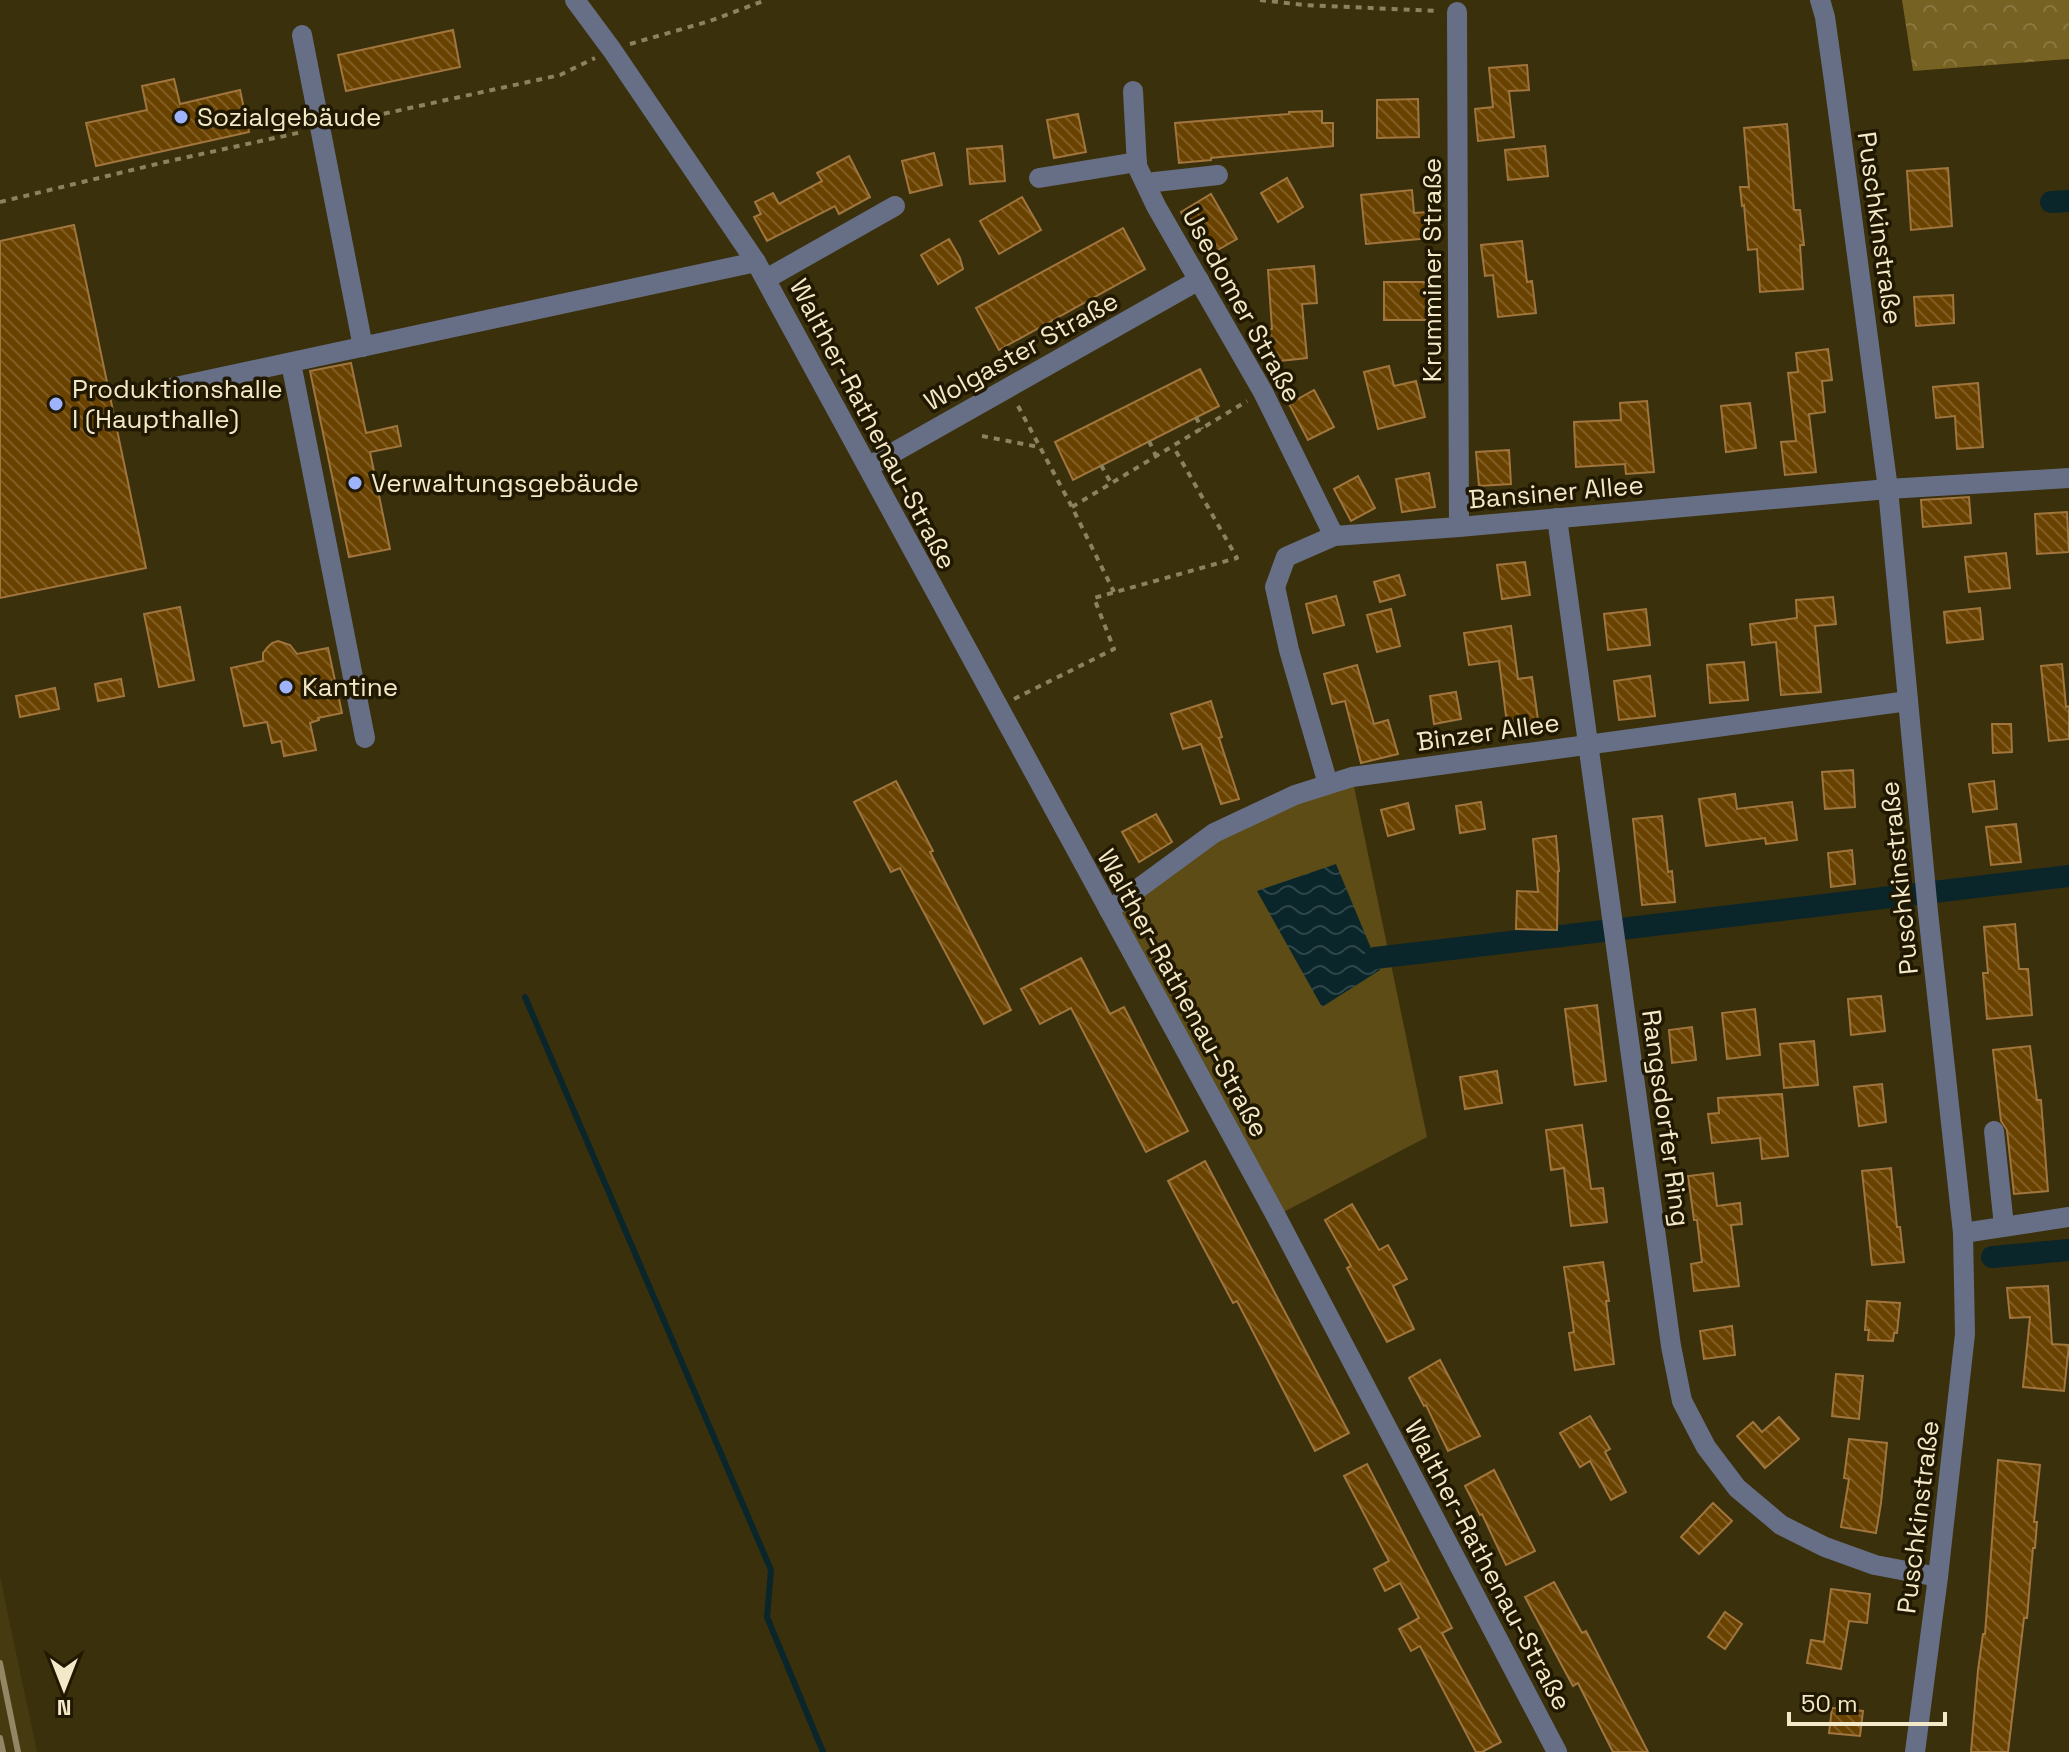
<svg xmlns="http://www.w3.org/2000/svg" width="2069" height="1752" viewBox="0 0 2069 1752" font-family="'Space Grotesk',sans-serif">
	<defs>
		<pattern id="forest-crowns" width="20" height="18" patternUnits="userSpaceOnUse" patternTransform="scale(2)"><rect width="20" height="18" fill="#766222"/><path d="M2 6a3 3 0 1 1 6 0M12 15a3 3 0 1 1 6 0" fill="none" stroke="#8a7841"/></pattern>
		<pattern id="water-waves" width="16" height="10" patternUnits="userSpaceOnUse" patternTransform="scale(2)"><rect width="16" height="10" fill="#0a262b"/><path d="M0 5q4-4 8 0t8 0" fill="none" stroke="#2e4648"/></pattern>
		<pattern id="building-back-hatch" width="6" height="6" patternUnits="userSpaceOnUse" patternTransform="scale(2)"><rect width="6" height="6" fill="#6a4200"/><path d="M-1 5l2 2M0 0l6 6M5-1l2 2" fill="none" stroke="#805d24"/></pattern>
	</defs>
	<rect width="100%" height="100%" fill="#3b300c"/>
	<!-- built -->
	<polygon fill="#463a10" points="0,1576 7,1610 37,1752 0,1752"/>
	<!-- green -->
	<polygon fill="#5d4c15" points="1352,777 1427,1137 1276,1216 1109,910 1214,833"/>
	<!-- forest -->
	<polygon fill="url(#forest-crowns)" points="1902,0 2069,0 2069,59 1913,71"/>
	<!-- water -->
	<polygon fill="url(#water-waves)" points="1336,864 1380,970 1322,1007 1257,891"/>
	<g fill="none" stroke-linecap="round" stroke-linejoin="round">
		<!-- stream -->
		<polyline stroke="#0a262b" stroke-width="6" points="525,997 771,1570 767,1617 823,1752"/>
		<!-- canal -->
		<g stroke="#0a262b" stroke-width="22">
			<polyline points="2051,202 2069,201"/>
			<polyline points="1375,958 2069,876"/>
			<polyline points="1992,1257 2069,1250"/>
		</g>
	</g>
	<!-- building -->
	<g fill="url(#building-back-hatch)" stroke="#a0753e" stroke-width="2">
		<polygon points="453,30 460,67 346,91 338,55"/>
		<polygon points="1527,65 1529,90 1509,91 1514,137 1478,141 1475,109 1493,107 1489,68"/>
		<polygon points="174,79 180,104 240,90 249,132 96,166 86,123 147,110 142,86"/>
		<polygon points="1418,99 1419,137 1377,138 1377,100"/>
		<polygon points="1322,111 1322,123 1333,123 1333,146 1211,158 1211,160 1179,163 1175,123 1289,114 1289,112"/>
		<polygon points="1078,114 1086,152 1054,158 1047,120"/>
		<polygon points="1787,124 1794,210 1800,210 1804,245 1800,245 1803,289 1760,292 1757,249 1748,250 1744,205 1742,206 1740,187 1749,187 1744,128"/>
		<polygon points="1002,146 1005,181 970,184 967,149"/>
		<polygon points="1545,146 1548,176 1508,180 1505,150"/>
		<polygon points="934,153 942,185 910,193 902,161"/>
		<polygon points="849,156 870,197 839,214 835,206 767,241 754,217 761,214 755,202 773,193 779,204 822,181 817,173"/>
		<polygon points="1948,168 1952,226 1911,230 1907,171"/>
		<polygon points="1287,178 1303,207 1278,222 1261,193"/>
		<polygon points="1412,190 1414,213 1428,212 1430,238 1366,244 1361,195"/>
		<polygon points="1211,194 1237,239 1207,256 1181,212"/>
		<polygon points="1022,197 1041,230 999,254 980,221"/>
		<polygon points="74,225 146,568 0,598 0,241"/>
		<polygon points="1123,228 1145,269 999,350 976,308"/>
		<polygon points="949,239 960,258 963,269 938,284 921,255"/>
		<polygon points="1522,241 1527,282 1532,281 1536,313 1498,317 1493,275 1485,276 1481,245"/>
		<polygon points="1314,266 1317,303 1302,304 1307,358 1269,362 1267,330 1272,329 1268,270"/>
		<rect x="1384" y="282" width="45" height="38"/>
		<polygon points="1953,295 1954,323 1916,326 1914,297"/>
		<polygon points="1828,349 1832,380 1822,381 1825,412 1809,414 1816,472 1785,475 1781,442 1796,441 1788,373 1798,372 1796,353"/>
		<polygon points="351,363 366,433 397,426 401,446 370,452 390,549 349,557 310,371"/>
		<polygon points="1389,366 1394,386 1416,381 1425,417 1378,429 1364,372"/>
		<polygon points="1200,369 1219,406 1073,480 1055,442"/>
		<polygon points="1978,383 1983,447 1957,449 1955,416 1936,418 1933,387"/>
		<polygon points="1314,390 1334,427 1308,440 1289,404"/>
		<polygon points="1647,401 1654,472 1626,474 1625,464 1576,467 1574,422 1621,420 1620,403"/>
		<polygon points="1750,403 1756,448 1726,452 1721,406"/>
		<polygon points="1509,450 1511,484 1479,486 1476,452"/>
		<polygon points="1429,473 1435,507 1402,512 1396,479"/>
		<polygon points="1358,476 1375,508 1351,521 1334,489"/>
		<polygon points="1969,497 1971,523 1923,527 1921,500"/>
		<polygon points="2067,512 2069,552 2037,554 2035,514"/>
		<polygon points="2006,553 2010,588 1969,592 1965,557"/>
		<polygon points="1525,562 1530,595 1502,599 1497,565"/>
		<polygon points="1399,575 1405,595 1380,602 1374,582"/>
		<polygon points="1336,596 1344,625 1313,633 1306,604"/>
		<polygon points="1833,597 1836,624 1815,626 1821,692 1781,695 1776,642 1752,645 1750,624 1797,618 1796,600"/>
		<polygon points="180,607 194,680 159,687 144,614"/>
		<polygon points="1980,608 1983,639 1947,643 1944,612"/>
		<polygon points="1391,609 1400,646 1377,652 1367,615"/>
		<polygon points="1646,609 1650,645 1608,650 1604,614"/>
		<polygon points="1511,626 1518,679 1532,677 1538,720 1507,724 1499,661 1469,665 1464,633"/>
		<polygon points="278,641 290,645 297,654 328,648 342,713 318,718 319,720 310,723 316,750 284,756 281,741 272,743 267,722 244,726 231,668 263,661 263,653 267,648 272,643"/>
		<polygon points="1744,662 1748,700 1710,703 1707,665"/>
		<polygon points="2062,664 2066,707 2069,706 2069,739 2049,741 2041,666"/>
		<polygon points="1357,665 1374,724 1388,720 1398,754 1361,763 1345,701 1332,704 1324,674"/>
		<polygon points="1650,676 1655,716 1619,720 1614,681"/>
		<polygon points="121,679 124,696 98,701 95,684"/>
		<polygon points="55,688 59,709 20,717 16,696"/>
		<polygon points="1456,692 1461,719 1434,724 1430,696"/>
		<polygon points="1211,701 1222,737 1219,738 1239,799 1221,804 1201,744 1183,749 1171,714"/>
		<polygon points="1992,724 2011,724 2012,752 1993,753"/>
		<polygon points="1853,770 1855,807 1825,809 1822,772"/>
		<polygon points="896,781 933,851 930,852 1011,1010 984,1024 900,868 891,872 854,802"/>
		<polygon points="1994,781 1997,809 1973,812 1969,784"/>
		<polygon points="1735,794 1737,809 1792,802 1797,840 1766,844 1765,838 1706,846 1699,799"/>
		<polygon points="1481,802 1485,829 1460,833 1456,806"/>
		<polygon points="1408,803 1414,829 1388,836 1381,810"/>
		<polygon points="1156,814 1172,842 1139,862 1122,832"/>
		<polygon points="1662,816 1668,872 1672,871 1675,902 1642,905 1633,819"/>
		<polygon points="2016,824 2021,862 1991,865 1986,827"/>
		<polygon points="1556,836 1559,871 1558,871 1557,930 1516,929 1517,891 1538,892 1533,839"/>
		<polygon points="1852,850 1855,884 1831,887 1828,853"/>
		<polygon points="2015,924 2019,969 2028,969 2032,1015 1987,1019 1983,973 1988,973 1984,927"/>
		<polygon points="1081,958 1110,1014 1124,1007 1188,1131 1146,1152 1071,1008 1040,1024 1021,989"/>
		<polygon points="1881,996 1885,1031 1851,1035 1848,999"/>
		<polygon points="1597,1005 1606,1081 1575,1085 1565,1009"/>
		<polygon points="1755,1009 1760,1055 1727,1059 1722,1013"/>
		<polygon points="1692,1027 1696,1060 1672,1063 1669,1030"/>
		<polygon points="1814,1041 1818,1085 1784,1088 1780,1044"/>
		<polygon points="2030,1046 2037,1100 2041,1100 2048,1191 2014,1194 2007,1130 2001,1121 1993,1050"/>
		<polygon points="1497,1071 1502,1103 1465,1109 1460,1077"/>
		<polygon points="1882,1084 1886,1122 1859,1126 1854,1087"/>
		<polygon points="1782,1094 1788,1156 1762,1159 1760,1138 1712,1143 1708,1114 1719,1113 1718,1098"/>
		<polygon points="1582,1125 1591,1189 1603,1188 1607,1222 1571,1226 1564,1168 1551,1170 1546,1130"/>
		<polygon points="1205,1161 1349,1433 1315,1451 1237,1301 1233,1303 1168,1181"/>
		<polygon points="1891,1168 1897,1227 1900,1227 1904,1262 1872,1265 1862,1171"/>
		<polygon points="1713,1173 1717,1206 1740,1203 1742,1224 1731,1225 1739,1286 1694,1291 1691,1264 1702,1262 1697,1220 1694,1220 1688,1176"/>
		<polygon points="1352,1204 1379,1250 1388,1245 1407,1279 1393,1286 1414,1329 1387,1342 1347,1268 1351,1266 1325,1220"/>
		<polygon points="1603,1262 1609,1301 1606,1301 1614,1364 1575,1370 1569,1333 1574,1332 1564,1267"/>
		<polygon points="2048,1286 2052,1344 2069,1345 2064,1391 2023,1387 2030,1317 2010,1318 2007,1288"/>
		<polygon points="1867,1301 1900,1303 1897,1333 1894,1333 1893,1341 1868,1340 1869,1330 1865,1330"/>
		<polygon points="1732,1326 1735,1355 1704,1359 1700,1331"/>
		<polygon points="1440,1360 1480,1436 1448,1451 1426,1405 1424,1406 1409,1378"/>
		<polygon points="1836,1374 1863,1376 1859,1419 1832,1416"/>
		<polygon points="1590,1416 1610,1449 1605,1452 1626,1492 1611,1500 1590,1461 1580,1467 1560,1433"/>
		<polygon points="1779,1417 1799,1439 1765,1468 1737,1436 1753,1422 1762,1432"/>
		<polygon points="1849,1439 1887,1443 1881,1503 1876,1533 1841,1527 1849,1479 1844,1478"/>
		<polygon points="1998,1460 2040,1465 2034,1522 2037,1522 2035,1548 2033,1548 2027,1618 2024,1618 2008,1752 1971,1752 1978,1670 1983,1634 1985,1634"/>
		<polygon points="1367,1464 1452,1628 1442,1633 1501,1742 1482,1752 1476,1752 1420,1646 1411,1651 1399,1629 1419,1618 1400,1583 1385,1591 1374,1569 1389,1561 1344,1476"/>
		<polygon points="1494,1470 1535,1551 1506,1565 1482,1514 1480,1515 1465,1486"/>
		<polygon points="1713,1503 1732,1521 1699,1554 1681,1537"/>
		<polygon points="1554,1582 1582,1633 1586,1631 1648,1752 1613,1752 1578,1683 1573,1686 1525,1597"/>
		<polygon points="1831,1589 1870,1594 1867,1623 1849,1621 1841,1669 1807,1663 1811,1640 1824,1642"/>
		<polygon points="1725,1612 1742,1624 1725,1649 1708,1637"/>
		<polygon points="1832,1708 1863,1711 1860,1736 1829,1733"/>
	</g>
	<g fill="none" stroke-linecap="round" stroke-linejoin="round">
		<!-- path -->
		<g stroke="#8d8260" stroke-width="4" stroke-dasharray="6 6" stroke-linecap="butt">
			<polyline points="1260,0 1304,5 1437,11"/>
			<polyline points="630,44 710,21 766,0"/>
			<polyline points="337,124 560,75 595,58"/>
			<polyline points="0,202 165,162 302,132"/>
			<polyline points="1018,406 1072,507 1114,592"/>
			<polyline points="1196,417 1202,429"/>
			<polyline points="982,436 1039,447"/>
			<polyline points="1149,441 1156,456"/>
			<polyline points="1101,465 1111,483"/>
			<polyline points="1072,507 1247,401"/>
			<polyline points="1014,699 1114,649 1094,598 1237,558 1173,446"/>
		</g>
		<!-- minor -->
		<g stroke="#676f87" stroke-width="20">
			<polyline points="575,0 612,50 756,262 1276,1216 1557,1752"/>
			<polyline points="1820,0 1825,17 1834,81 1888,489 1928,912 1963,1233 1965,1334 1938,1577 1915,1752"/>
			<polyline points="1457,12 1459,527"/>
			<polyline points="302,35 363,347"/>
			<polyline points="1133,91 1137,166 1156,206 1263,392 1334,536"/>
			<polyline points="1039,178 1137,162"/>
			<polyline points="1146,183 1218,175"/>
			<polyline points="766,279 895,206"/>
			<polyline points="291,363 365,738"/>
			<polyline points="171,388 756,262"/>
			<polyline points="868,467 1199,280"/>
			<polyline points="1557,518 1671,1346 1682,1401 1706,1447 1737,1488 1781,1525 1825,1547 1875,1565 1938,1577"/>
			<polyline points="1328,784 1289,650 1275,587 1286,557 1334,536 1459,527 1888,489 2069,478"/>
			<polyline points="1109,910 1214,833 1295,795 1352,777 1908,701"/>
			<polyline points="1994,1131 2004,1226"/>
			<polyline points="1963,1233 2069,1217"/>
		</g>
		<!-- rail -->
		<g stroke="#928764" stroke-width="6">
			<polyline points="0,1663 18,1752"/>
			<polyline points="0,1738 3,1752"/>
		</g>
	</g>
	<!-- markers -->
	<g fill="#9fb3fd" stroke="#201800" stroke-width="3">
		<circle cx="181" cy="117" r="8"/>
		<circle cx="56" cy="404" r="8"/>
		<circle cx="355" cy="483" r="8"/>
		<circle cx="286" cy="687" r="8"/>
	</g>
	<g text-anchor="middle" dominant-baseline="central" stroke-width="7" stroke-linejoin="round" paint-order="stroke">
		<!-- poi labels -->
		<g font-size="26" fill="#f3e8c7" stroke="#201800" text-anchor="start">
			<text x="197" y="117">Sozialgebäude</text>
			<text x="72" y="389">Produktionshalle<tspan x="72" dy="30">I (Haupthalle)</tspan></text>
			<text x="371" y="483">Verwaltungsgebäude</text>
			<text x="302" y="687">Kantine</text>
		</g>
		<!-- street labels -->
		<g font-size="26" fill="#f3e8c7" stroke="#201800">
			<text transform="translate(1880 228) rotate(82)">Puschkinstraße</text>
			<text transform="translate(1432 270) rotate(-90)">Krumminer Straße</text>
			<text transform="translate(1242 305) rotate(61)">Usedomer Straße</text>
			<text transform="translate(1021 351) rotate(-29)">Wolgaster Straße</text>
			<text transform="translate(873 424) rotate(62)">Walther-Rathenau-Straße</text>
			<text transform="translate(1556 492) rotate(-5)">Bansiner Allee</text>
			<text transform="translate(1488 732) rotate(-8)">Binzer Allee</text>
			<text transform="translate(1899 878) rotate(-96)">Puschkinstraße</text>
			<text transform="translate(1183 993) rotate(61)">Walther-Rathenau-Straße</text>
			<text transform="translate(1666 1118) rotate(82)">Rangsdorfer Ring</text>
			<text transform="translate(1918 1517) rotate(-83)">Puschkinstraße</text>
			<text transform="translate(1488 1565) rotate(62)">Walther-Rathenau-Straße</text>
		</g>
	</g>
	<!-- north arrow -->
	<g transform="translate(64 1688) rotate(180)" stroke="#201800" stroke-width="6" paint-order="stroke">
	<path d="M0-6L14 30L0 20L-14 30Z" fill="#f3e8c7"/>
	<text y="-12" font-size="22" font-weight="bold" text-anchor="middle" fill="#f3e8c7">N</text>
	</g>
	<!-- scale -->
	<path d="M1789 1712v12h156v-12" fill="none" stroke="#f3e8c7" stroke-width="4"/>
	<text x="1801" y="1712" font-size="24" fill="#f3e8c7" stroke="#201800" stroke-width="6" paint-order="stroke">50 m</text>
</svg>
